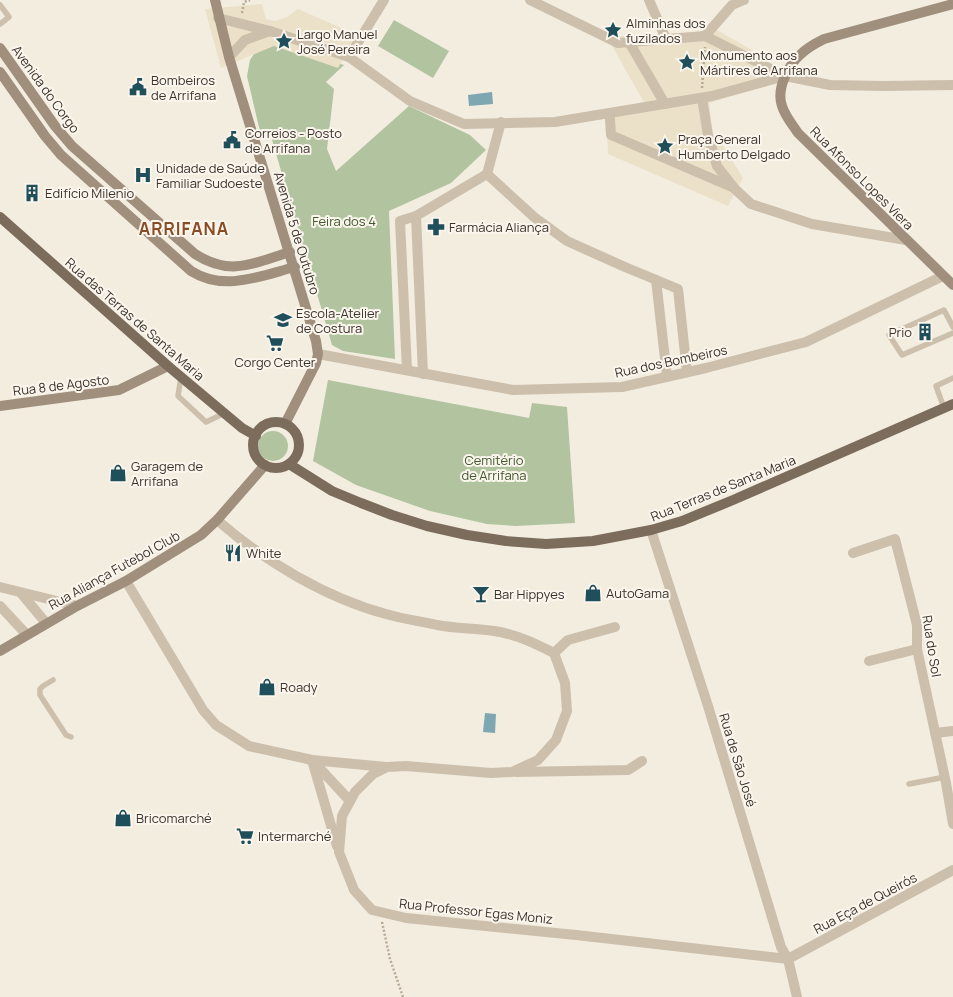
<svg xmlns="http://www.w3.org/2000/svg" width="953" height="997" viewBox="0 0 953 997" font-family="Manrope,sans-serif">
	<rect width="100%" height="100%" fill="#f3ede0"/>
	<!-- green -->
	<g fill="#b2c3a0">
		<polygon points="394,20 449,51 433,78 378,46"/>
		<polygon points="270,41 344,65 326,82 334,89 327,149 336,171 409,106 470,135 486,150 451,183 389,211 395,359 343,351 332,345 270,133 261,136 247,76 250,60 259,46"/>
		<polygon points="328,380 529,418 532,403 567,407 575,523 516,526 487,524 430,511 356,485 313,461"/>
		<circle cx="273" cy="446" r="15"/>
	</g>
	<!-- plaza -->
	<g fill="#ebe1c8">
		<polygon points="262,4 266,19 275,21 287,17 298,9 357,35 338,68 274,46 221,68 205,9"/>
		<polygon points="710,26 768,59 770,85 709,103 713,138 719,139 743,178 728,206 608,154 606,111 645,104 612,46 620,36 700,32"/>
	</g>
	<!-- water -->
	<g fill="#7fa7b1">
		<polygon points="492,92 493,104 469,106 468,95"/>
		<polygon points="485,713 496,714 495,733 483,732"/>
	</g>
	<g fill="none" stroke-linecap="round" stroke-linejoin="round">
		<!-- path -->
		<g stroke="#b8aa96" stroke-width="2.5" stroke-dasharray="2 2" stroke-linecap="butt">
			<polyline points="242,13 244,2 250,0"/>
			<polyline points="702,88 705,47"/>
			<polyline points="382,922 390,959 403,997"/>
		</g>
		<!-- lane -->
		<g stroke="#ccbfac" stroke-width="5.5">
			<polyline points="0,5 9,17 0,24"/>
			<polyline points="953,327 944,310 889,335 902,355 953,333"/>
			<polyline points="181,377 178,396 206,422 225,413"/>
			<polyline points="944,408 936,386 953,378"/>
			<polyline points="53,680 43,686 40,689 40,695 66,735 71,737"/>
			<polyline points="909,784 945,777"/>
		</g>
		<!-- street -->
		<g stroke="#ccbfac" stroke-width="10">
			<polyline points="530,0 618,43 705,36 785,76 830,85 883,86 953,85"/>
			<polyline points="649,0 666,39"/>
			<polyline points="218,18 270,31 349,57 410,101 464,124 555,122 712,96 785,76"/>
			<polyline points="705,36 732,5 744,0"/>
			<polyline points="629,42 665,104"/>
			<polyline points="229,57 245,40 270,31"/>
			<polyline points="349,57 384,0"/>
			<polyline points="702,98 708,135 717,166 735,189 751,204 812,224 906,240"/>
			<polyline points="610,119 611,135 734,188"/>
			<polyline points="487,174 534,217 567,241 625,267 678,289 687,372"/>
			<polyline points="416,216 423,374"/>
			<polyline points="656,280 667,376"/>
			<polyline points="318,354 513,390 622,387 706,368 806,342 943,276"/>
			<polyline points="407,370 400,221 416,216 487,174 501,122"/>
			<path d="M217,520C264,561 326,598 386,614C403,619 420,621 437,625C458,629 479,628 500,632C520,636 536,644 554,653L565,683L567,711L556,740L538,760L512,772L491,773L406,766L387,767L373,774L355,792L342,816L339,852L354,890L372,910L406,918L576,935L788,959"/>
			<polyline points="651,530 708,706 781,947 788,959 797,997"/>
			<polyline points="853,553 895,539 917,625 917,649 946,783 953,824"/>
			<polyline points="126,581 203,710 216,725 249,746 312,760 386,767"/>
			<polyline points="0,587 77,606"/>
			<polyline points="21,593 46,623"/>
			<polyline points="0,606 27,635"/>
			<polyline points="554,653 568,640 615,627"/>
			<polyline points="869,661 917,649"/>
			<polyline points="935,733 953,731"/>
			<polyline points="312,760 337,846"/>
			<polyline points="313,761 350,801"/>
			<polyline points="516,772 628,770 642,761"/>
			<polyline points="788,959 953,870"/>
		</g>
		<!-- secondary -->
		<g stroke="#a08f7d" stroke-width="10">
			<polyline points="215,0 229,57 316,341 318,354 316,363 285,424"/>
			<path d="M953,4L824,39C816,43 808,47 801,54C788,65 776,89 782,106C785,116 792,124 798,133L953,285"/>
			<path d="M0,48L55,126L72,146L195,254C231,277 254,263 290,252"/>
			<path d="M0,72L45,136L61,155L191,271C224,292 260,276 295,267"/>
			<polyline points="0,406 119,390 168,366"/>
			<polyline points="0,651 77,606 126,581 201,535 217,520 265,465"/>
		</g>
		<!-- primary -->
		<g stroke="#7c6c5c" stroke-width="10">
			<polyline points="0,217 168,366 242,428 256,436"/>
			<circle cx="276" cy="445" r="23"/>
			<polyline points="289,464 332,491 361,503 392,515 427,526 467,535 506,541 546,544 593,541 651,530 682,521 733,500 953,404"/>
		</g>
	</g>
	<!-- icons -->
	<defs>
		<g id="sight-bare" transform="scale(1.38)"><path d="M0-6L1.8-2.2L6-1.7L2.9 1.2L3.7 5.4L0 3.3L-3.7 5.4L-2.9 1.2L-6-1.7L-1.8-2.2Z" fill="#204f5c" stroke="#fbf6ed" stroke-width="2.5" paint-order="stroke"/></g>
		<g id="civic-bare" transform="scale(1.38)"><path d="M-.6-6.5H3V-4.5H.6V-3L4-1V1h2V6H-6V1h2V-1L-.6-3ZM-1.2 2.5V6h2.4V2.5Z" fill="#204f5c" stroke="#fbf6ed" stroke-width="2.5" paint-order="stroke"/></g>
		<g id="hospital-bare" transform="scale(1.38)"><path d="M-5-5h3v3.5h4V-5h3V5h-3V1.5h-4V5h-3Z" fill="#204f5c" stroke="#fbf6ed" stroke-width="2.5" paint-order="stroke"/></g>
		<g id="building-bare" transform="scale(1.38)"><path d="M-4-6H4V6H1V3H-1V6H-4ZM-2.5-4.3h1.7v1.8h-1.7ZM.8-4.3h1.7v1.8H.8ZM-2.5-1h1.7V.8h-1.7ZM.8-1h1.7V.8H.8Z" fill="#204f5c" stroke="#fbf6ed" stroke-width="2.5" paint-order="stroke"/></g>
		<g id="pharmacy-bare" transform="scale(1.38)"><path d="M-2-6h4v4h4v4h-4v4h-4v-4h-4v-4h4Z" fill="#204f5c" stroke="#fbf6ed" stroke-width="2.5" paint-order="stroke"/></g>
		<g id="school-bare" transform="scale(1.38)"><path d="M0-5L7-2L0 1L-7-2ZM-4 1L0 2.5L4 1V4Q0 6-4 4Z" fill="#204f5c" stroke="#fbf6ed" stroke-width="2.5" paint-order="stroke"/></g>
		<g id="supermarket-bare" transform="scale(1.38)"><path d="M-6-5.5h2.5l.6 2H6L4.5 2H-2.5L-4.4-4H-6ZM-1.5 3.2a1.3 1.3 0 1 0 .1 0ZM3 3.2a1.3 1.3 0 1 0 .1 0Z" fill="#204f5c" stroke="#fbf6ed" stroke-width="2.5" paint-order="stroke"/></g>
		<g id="shop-bare" transform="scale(1.38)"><path d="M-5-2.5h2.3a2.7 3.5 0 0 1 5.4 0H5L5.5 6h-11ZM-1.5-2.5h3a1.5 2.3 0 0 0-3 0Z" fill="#204f5c" stroke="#fbf6ed" stroke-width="2.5" paint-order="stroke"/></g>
		<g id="restaurant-bare" transform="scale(1.38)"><path d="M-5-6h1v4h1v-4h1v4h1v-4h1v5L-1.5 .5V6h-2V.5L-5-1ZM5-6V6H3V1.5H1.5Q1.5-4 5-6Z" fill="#204f5c" stroke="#fbf6ed" stroke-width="2.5" paint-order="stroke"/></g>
		<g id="bar-bare" transform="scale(1.38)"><path d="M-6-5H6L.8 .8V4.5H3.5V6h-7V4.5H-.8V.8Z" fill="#204f5c" stroke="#fbf6ed" stroke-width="2.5" paint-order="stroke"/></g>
	</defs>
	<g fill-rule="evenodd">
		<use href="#sight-bare" x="613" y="30"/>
		<use href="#sight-bare" x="284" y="41"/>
		<use href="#sight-bare" x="687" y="62"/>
		<use href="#civic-bare" x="138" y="87"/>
		<use href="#civic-bare" x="232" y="140"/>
		<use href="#sight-bare" x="665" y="146"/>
		<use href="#hospital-bare" x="143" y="175"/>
		<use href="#building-bare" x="32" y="193"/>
		<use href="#pharmacy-bare" x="436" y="227"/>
		<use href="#school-bare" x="283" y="320"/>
		<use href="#building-bare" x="925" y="332"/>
		<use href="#supermarket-bare" x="275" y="343"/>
		<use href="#shop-bare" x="118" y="473"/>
		<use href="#restaurant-bare" x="233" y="553"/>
		<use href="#shop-bare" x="593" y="593"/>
		<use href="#bar-bare" x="481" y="594"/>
		<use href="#shop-bare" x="267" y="687"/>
		<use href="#shop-bare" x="123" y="818"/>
		<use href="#supermarket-bare" x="245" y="836"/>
	</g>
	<g text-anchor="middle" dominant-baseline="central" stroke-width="4" stroke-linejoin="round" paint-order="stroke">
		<!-- poi labels -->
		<g font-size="13" fill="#3a322b" stroke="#fbf6ed" text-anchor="start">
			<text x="626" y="23">Alminhas dos<tspan x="626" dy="15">fuzilados</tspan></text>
			<text x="297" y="34">Largo Manuel<tspan x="297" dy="15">José Pereira</tspan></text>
			<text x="700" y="55">Monumento aos<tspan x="700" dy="15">Mártires de Arrifana</tspan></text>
			<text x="151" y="80">Bombeiros<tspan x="151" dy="15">de Arrifana</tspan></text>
			<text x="245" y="133">Correios - Posto<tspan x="245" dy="15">de Arrifana</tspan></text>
			<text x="678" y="139">Praça General<tspan x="678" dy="15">Humberto Delgado</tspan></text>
			<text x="156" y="168">Unidade de Saúde<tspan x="156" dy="15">Familiar Sudoeste</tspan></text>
			<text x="45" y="193">Edifício Milenio</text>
			<text x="449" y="227">Farmácia Aliança</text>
			<text x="296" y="313">Escola-Atelier<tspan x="296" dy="15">de Costura</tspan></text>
			<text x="912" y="332" text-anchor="end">Prio</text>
			<text x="275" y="362" text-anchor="middle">Corgo Center</text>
			<text x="131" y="466">Garagem de<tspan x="131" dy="15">Arrifana</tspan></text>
			<text x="246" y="553">White</text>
			<text x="606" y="593">AutoGama</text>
			<text x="494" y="594">Bar Hippyes</text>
			<text x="280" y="687">Roady</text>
			<text x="136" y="818">Bricomarché</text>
			<text x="258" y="836">Intermarché</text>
		</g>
		<!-- street labels -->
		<g font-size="13" fill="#3a322b" stroke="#fbf6ed">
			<text transform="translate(46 89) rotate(54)">Avenida do Corgo</text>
			<text transform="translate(862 178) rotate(45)">Rua Afonso Lopes Viera</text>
			<text transform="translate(297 233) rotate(73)">Avenida 5 de Outubro</text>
			<text transform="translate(135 319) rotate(41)">Rua das Terras de Santa Maria</text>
			<text transform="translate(671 361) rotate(-12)">Rua dos Bombeiros</text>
			<text transform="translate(61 385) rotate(-7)">Rua 8 de Agosto</text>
			<text transform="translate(723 488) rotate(-22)">Rua Terras de Santa Maria</text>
			<text transform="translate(114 570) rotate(-29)">Rua Aliança Futebol Club</text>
			<text transform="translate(932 646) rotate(81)">Rua do Sol</text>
			<text transform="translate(738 760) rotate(73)">Rua de São José</text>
			<text transform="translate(865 903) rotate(-28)">Rua Eça de Queirós</text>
			<text transform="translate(476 911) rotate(6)">Rua Professor Egas Moniz</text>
		</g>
		<!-- park labels -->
		<g font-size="13" fill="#42582e" stroke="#fbf6ed">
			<text x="344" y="221">Feira dos 4</text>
			<text x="494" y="460">Cemitério<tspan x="494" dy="15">de Arrifana</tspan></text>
		</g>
		<!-- district labels -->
		<g font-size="17" font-weight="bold" letter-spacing="1" fill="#894c24" stroke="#fbf6ed">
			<text x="184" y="228">ARRIFANA</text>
		</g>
	</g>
</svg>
